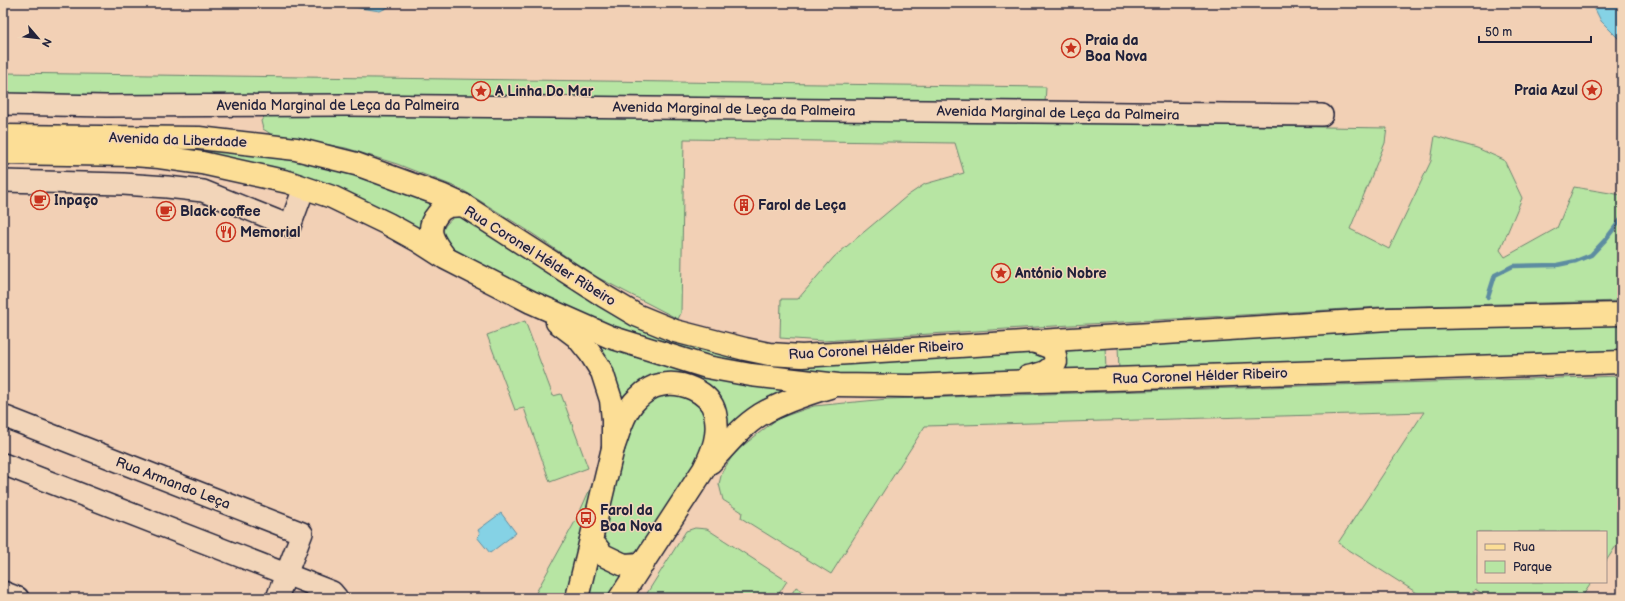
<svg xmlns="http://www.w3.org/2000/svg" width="1625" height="601" viewBox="0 0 1625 601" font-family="'Balsamiq Sans',sans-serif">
	<rect width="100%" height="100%" fill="#f2d0b5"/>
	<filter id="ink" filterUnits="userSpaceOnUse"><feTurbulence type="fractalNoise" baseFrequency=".025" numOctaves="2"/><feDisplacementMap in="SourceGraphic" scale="8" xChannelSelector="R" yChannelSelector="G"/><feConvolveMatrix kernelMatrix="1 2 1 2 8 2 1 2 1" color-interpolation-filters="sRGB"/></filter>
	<g filter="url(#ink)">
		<!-- green -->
		<g fill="#b7e5a3" stroke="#6c846f">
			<polygon points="3,73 1046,87 1045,103 3,95"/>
			<polygon points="266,114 957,121 1387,128 1385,143 1350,229 1389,249 1431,161 1435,136 1477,148 1504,160 1522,198 1500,250 1505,257 1557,228 1574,187 1622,195 1622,301 1379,307 1037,327 823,341 780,338 781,299 798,299 834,257 907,196 925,184 964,173 955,143 684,139 681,313 678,319 595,276 527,230 461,189 397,164 346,148 271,134 263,129 261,121"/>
			<polygon points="160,144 282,154 340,167 437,201 425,215 420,231 216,159"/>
			<path d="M456,216L464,217L690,344L1037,351L1042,354L1044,359L1034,369L922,376H864L762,368L682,352L621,332L552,302L446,246C439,232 443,225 456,216Z"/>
			<polygon points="525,321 553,396 561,394 588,468 550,482 524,408 515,410 487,335"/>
			<polygon points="1622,323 1622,352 1119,371 1118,345 1359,331"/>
			<polygon points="585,336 799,389 724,438 685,378 620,409"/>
			<path d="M1105,346L1106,371L1063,373C1067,364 1068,357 1063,348Z"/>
			<polygon points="1622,376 1622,537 1606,561 1606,532 1478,532 1478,582 1592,582 1581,598 1489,598 1475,589 1468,598 1425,598 1338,543 1424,412 925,426 831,574 741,518 742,512 723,500 719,484 722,472 735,452 777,419 814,406 887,399"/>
			<path d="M660,392H678L698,404L707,419L704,451L642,548C624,558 605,552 604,531L631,419Z"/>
			<polygon points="598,471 565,598 533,598 577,518"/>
			<polygon points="695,528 707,529 787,581 776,598 644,598 686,531"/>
			<path d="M596,562C605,570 614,573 626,574L609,598H586Z"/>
			<polygon points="796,587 814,598 789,598"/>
		</g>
		<!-- water -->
		<g fill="#85d2e5" stroke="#5d8ca1">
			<polygon points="326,3 397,3 380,11"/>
			<polygon points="1592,3 1622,3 1622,42 1601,21"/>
			<polygon points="501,513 516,533 490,553 477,537 480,534 478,530"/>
		</g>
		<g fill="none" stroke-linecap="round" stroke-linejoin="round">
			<!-- stream -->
			<polyline stroke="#5d8ca1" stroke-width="4.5" points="1488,297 1495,275 1513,266 1557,265 1576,261 1591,255 1606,239 1622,218"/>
			<!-- minor casing -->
			<g stroke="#22223b" stroke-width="24">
				<g id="minor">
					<polyline points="3,104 106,106 346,105 1322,115"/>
					<polyline points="3,181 123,184 167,187 203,191 290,226 304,188"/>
					<polyline points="3,416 302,533 277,598"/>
					<polyline points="3,464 332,592 337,598"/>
					<polyline points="3,592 18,598"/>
				</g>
			</g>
			<!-- major casing -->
			<g stroke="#22223b" stroke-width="25">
				<g id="major">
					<polyline points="3,136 199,138 296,149 356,164 441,195 463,205 604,296 636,315 675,331 745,349 769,354 802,356 1389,319 1622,314"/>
					<polyline points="3,153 134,155 159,157 202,163 288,182 332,197 388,224 417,240 445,258 531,302 610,337 707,367 751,375 838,385 910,386 1005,382 1113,379 1622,362"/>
					<path d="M445,257C435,244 424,230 437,215C439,212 443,208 447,207C451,205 458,206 463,205"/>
					<polyline points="557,322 577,337 590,353 602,372 611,400 613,420 613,448 577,598"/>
					<path d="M1028,377C1040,374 1049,373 1056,362L1054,350L1049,347L1033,341"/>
					<path d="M613,448C619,432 624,411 637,399C643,393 652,386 660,385C680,380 710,391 715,413C720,434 713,451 704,469L620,598"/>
					<path d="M711,462C726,446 741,427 760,415C782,402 806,394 830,387"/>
					<polyline points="591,540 603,555 624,565 643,564"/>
				</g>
			</g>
			<!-- minor -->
			<use href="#minor" stroke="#f2d5b9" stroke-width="21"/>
			<!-- major -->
			<use href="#major" stroke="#fcde96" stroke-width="22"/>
		</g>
	</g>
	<!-- icons -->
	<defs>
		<g id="sight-ring" transform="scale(1)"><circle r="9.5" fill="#f2d5b9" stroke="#c8321e" stroke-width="1.5"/><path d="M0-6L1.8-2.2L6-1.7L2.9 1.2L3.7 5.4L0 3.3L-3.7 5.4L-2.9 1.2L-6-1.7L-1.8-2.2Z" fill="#c8321e"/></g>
		<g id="cafe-ring" transform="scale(1)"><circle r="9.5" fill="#f2d5b9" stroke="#c8321e" stroke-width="1.5"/><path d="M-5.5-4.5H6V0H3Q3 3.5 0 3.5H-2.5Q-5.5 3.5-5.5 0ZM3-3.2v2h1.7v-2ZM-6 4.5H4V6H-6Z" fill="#c8321e"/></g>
		<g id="building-ring" transform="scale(1)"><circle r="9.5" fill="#f2d5b9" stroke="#c8321e" stroke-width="1.5"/><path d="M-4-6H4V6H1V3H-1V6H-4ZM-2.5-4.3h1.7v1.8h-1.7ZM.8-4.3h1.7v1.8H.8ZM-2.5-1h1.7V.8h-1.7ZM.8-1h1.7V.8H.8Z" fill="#c8321e"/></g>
		<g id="restaurant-ring" transform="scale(1)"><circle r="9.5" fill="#f2d5b9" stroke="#c8321e" stroke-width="1.5"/><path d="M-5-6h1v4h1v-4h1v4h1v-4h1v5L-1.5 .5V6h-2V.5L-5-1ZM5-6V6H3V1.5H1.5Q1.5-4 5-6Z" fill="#c8321e"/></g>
		<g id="bus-ring" transform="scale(1)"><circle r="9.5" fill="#f2d5b9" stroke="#c8321e" stroke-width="1.5"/><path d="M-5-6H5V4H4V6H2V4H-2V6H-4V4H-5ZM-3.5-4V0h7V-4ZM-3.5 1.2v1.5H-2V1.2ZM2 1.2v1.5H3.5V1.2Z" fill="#c8321e"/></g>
	</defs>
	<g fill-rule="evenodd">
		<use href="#sight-ring" x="1071" y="48"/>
		<use href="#sight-ring" x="1592" y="90"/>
		<use href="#sight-ring" x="481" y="91"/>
		<use href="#cafe-ring" x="40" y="200"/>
		<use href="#building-ring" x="744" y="205"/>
		<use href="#cafe-ring" x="166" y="211"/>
		<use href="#restaurant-ring" x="226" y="232"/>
		<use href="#sight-ring" x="1001" y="273"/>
		<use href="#bus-ring" x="586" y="518"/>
	</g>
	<g text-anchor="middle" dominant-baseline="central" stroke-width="3" stroke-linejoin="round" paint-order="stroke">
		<!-- poi labels -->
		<g font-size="14" font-weight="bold" fill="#22223b" stroke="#f2d5b9" text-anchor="start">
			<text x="1085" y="40">Praia da<tspan x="1085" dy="16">Boa Nova</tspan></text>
			<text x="1578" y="90" text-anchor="end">Praia Azul</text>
			<text x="495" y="91">A Linha Do Mar</text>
			<text x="54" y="200">Inpaço</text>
			<text x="758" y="205">Farol de Leça</text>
			<text x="180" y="211">Black coffee</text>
			<text x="240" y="232">Memorial</text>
			<text x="1015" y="273">António Nobre</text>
			<text x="600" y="510">Farol da<tspan x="600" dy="16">Boa Nova</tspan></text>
		</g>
		<!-- street labels -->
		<g font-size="14" fill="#22223b" stroke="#f2d5b9">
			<text x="338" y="105">Avenida Marginal de Leça da Palmeira</text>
			<text transform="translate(734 109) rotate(1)">Avenida Marginal de Leça da Palmeira</text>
			<text transform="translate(1058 113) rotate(1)">Avenida Marginal de Leça da Palmeira</text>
			<text transform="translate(178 140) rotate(2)">Avenida da Liberdade</text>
			<text transform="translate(540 256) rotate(32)">Rua Coronel Hélder Ribeiro</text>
			<text transform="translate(876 350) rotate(-3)">Rua Coronel Hélder Ribeiro</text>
			<text transform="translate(1200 376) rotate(-2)">Rua Coronel Hélder Ribeiro</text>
			<text transform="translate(173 483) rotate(21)">Rua Armando Leça</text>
		</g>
	</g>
	<!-- margin -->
	<rect width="1625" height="601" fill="none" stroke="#f2d5b9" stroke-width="16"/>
	<rect x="8" y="8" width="1609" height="585" fill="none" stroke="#22223b" stroke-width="1.5" filter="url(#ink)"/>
	<!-- legend -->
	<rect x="1477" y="531" width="130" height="52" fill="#f2d5b9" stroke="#9f8d87"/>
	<rect x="1485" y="544" width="20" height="6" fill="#fcde96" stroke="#9f8d87"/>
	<text x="1513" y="551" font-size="12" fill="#22223b">Rua</text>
	<rect x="1485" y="561" width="20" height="12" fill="#b7e5a3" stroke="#9f8d87"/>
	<text x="1513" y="571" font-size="12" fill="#22223b">Parque</text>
	<!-- north arrow -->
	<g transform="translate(38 38) rotate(118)" stroke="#f2d5b9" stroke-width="3" paint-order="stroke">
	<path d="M0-3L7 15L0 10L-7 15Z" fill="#22223b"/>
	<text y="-6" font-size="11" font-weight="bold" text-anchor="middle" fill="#22223b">N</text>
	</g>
	<!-- scale -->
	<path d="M1479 36v6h112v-6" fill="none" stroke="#22223b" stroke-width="2"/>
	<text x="1485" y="36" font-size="12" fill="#22223b" stroke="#f2d5b9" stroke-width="3" paint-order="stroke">50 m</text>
</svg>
